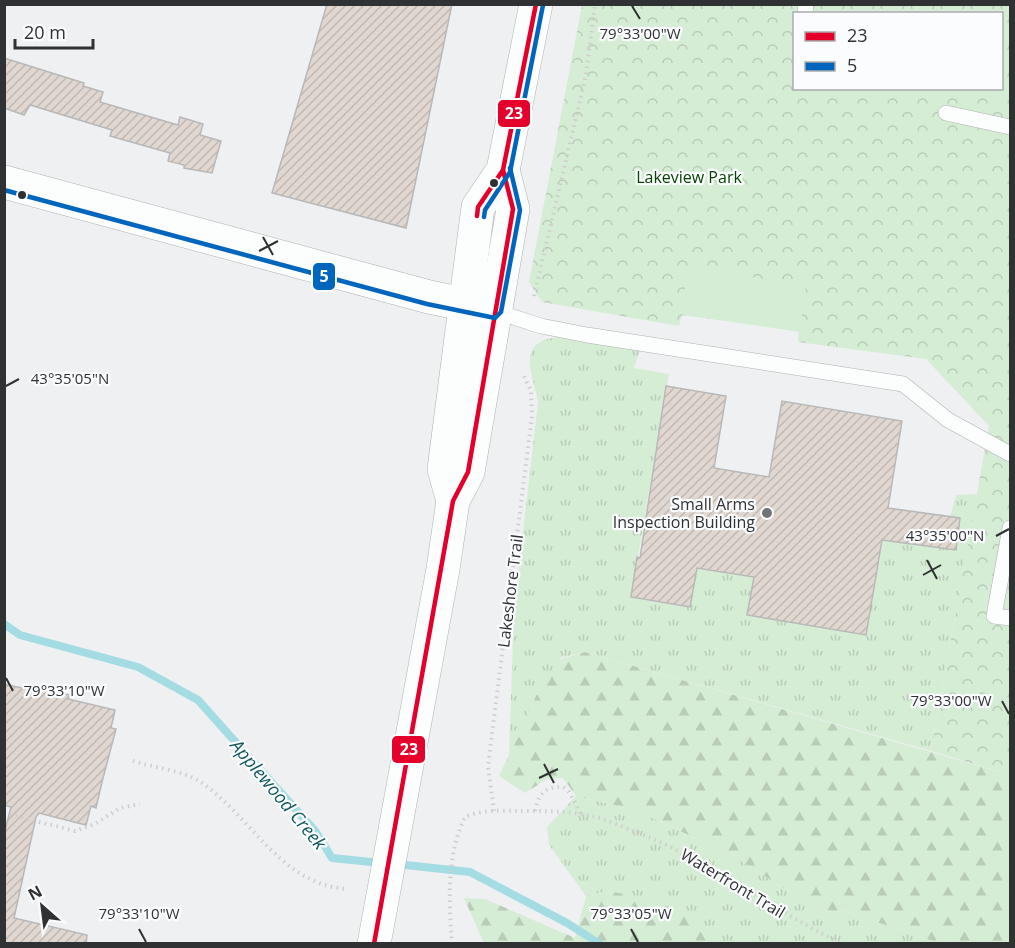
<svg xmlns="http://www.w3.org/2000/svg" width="1015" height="948" viewBox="0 0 1015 948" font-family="'Open Sans',sans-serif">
	<defs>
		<pattern id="grass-tufts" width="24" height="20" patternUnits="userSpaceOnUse" patternTransform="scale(1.5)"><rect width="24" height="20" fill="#d6edd5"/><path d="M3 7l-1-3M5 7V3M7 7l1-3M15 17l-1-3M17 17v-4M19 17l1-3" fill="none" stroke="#b8ccb7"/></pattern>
		<pattern id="forest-firs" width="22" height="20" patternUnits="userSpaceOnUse" patternTransform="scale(1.5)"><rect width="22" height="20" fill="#d6edd5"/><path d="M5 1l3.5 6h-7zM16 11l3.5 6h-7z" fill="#b8ccb7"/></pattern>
		<pattern id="park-crowns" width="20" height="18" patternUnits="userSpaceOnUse" patternTransform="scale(1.5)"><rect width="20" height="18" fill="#d6edd5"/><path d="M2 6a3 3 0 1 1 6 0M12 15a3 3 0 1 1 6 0" fill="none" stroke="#b8ccb7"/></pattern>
		<pattern id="building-hatch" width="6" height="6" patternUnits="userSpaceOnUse" patternTransform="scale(1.5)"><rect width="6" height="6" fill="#e0d7d0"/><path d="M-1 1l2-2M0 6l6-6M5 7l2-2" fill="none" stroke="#c0b9b3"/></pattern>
	</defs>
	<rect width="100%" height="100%" fill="#eef0f2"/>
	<!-- grass -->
	<g fill="url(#grass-tufts)">
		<path d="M559,337L640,350L634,368L669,374L631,597L690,607L697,568L754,577L747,615L866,635L883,538L956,550L960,519L950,517L956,495L977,494L931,751L585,652L560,658L536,696L509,755L514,609L538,402C533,373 514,342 559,337Z"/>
		<polygon points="576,796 638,811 735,857 818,910 847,912 939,943 720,943 713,931 608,891 586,896 549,845 547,827"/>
	</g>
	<!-- forest -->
	<g fill="url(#forest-firs)">
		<polygon points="585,652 1010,775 1010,943 939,943 847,912 818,910 735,857 638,811 576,796 563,778 547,779 525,793 499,776 536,696 558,660"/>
		<polygon points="608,891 655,900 713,931 720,943 484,943 464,898 485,899 575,938 586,896"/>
	</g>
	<!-- park -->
	<path fill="url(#park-crowns)" fill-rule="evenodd" d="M582,5H1010V775L931,751L989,426L926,359L798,342L799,331L682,315L679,326L542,302L529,282ZM794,14H1002V88H794Z"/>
	<!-- garden -->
	<polygon fill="#d6edd5" points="688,268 806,285 800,332 681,314"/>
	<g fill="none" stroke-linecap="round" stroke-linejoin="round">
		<!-- stream -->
		<g stroke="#a3dce3" stroke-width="8">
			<polyline points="4,624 20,635 138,667 198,700 316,832 332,858 381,863"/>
			<polyline points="396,864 470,872 567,923 600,944"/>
		</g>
	</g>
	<!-- building -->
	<g fill="url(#building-hatch)" stroke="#b8b8b9" stroke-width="1.5">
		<polygon points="327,4 452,4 406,228 272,193"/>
		<polygon points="4,58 84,83 83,86 103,92 100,102 178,125 180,117 203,124 200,135 221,141 212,173 184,168 184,165 168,161 170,153 110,136 112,130 30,105 24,115 4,108"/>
		<polygon points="666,386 726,396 714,468 769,477 782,401 902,421 888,508 960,518 956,550 882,540 866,635 747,615 754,577 697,568 690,607 631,597 637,557 640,558"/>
		<polygon points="4,684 40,692 41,688 69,695 68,699 115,710 111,728 116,729 102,782 96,808 91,806 86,825 39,813 36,817 14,918 87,935 86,944 4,944 4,834 11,807 4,805"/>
	</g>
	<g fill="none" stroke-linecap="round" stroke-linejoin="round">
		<!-- lane casing -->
		<g stroke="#afb0b2" stroke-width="16">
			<g id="lane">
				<polyline points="805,12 806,4"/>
				<polyline points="946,113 1010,127"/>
				<polyline points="494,311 541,326 587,335 903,384 948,420 1010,454"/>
				<polyline points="1010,528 994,616 1010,618"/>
			</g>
		</g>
		<!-- secondary casing -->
		<g stroke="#afb0b2" stroke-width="34">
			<polyline id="secondary" points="4,182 429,297 493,310"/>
		</g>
		<!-- primary casing -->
		<g stroke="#afb0b2" stroke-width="34">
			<g id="primary">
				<polyline points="453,501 444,469 478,207 503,170 536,4"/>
				<polyline points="374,944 443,569 453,501 468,472 513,209 503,170"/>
			</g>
		</g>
		<!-- path -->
		<g stroke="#cececf" stroke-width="4" stroke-dasharray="1.5 4.5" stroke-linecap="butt">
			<polyline points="534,296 586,75 595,4"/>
			<path d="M133,761C151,767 184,771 199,781C250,814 280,885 347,889"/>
			<polyline points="494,811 488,766 532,416 531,391 522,372"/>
			<path d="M535,811C538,795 545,786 563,787L569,792L581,814"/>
			<polyline points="4,813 75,831 95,824 120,808 140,804"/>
			<path d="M452,944C449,903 446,855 465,817C483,809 504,811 523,811C545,811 566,811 587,815C604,818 622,827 639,833C712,862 773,911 843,944"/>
		</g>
		<!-- lane -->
		<use href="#lane" stroke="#fcfdfd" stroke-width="15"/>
		<!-- secondary -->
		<use href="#secondary" stroke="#fcfdfd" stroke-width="33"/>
		<!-- primary -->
		<use href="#primary" stroke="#fcfdfd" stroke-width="33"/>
		<!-- bus-1 casing -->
		<g stroke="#fbfcfe" stroke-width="9">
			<g id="bus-1">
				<polyline points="477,216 478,207 503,170 536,4"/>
				<polyline points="374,944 453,501 468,472 513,209 503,170"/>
			</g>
		</g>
		<!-- bus-2 casing -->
		<g stroke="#fbfcfe" stroke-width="9">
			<g id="bus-2">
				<polyline points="4,190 427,304 495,318 501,312 520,210 510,168"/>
				<polyline points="484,217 485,210 510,172 543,5"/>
			</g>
		</g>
		<!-- bus-1 -->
		<use href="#bus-1" stroke="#e4002b" stroke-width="4.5"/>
		<!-- bus-2 -->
		<use href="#bus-2" stroke="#0065bd" stroke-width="4.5"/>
	</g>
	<!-- ticks -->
	<path fill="none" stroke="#303133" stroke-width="2" d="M632,6L640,19M263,237L273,255M259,251L278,241M6,386L19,379M996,536L1009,529M927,560L937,579M923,575L941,565M6,678L13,691M1002,701L1009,714M544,764L554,783M539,778L558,769M139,929L146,942M631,929L638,942"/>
	<!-- markers -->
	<g fill="#303133" stroke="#fbfcfe" stroke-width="2">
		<circle cx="494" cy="183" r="5"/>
		<circle cx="22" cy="195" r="5"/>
	</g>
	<circle fill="#727476" stroke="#fbfcfe" stroke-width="2" cx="767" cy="513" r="6"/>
	<g text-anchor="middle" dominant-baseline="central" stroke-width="4.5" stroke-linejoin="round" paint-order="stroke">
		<!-- park labels -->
		<g font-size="16" fill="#064301" stroke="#fbfcfe">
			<text x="689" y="177">Lakeview Park</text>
		</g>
		<!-- poi labels -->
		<g font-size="16" fill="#303133" stroke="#fbfcfe" text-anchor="end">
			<text x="755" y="504">Small Arms<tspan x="755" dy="18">Inspection Building</tspan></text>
		</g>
		<!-- street labels -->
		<g font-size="16" fill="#303133" stroke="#fbfcfe">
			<text transform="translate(510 591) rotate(-83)">Lakeshore Trail</text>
			<text transform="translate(733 883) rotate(31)">Waterfront Trail</text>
		</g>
		<!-- water labels -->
		<g font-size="18" font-style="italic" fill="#0e575c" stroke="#fbfcfe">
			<text transform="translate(279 794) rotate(50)">Applewood Creek</text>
		</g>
	</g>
	<g font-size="15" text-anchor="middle" fill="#303133" stroke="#fbfcfe" stroke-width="4.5" stroke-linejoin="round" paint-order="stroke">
		<text x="640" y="39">79°33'00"W</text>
		<text x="70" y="384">43°35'05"N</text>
		<text x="945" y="541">43°35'00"N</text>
		<text x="64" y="696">79°33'10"W</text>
		<text x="951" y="706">79°33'00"W</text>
		<text x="139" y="919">79°33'10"W</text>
		<text x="631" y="919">79°33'05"W</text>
	</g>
	<g stroke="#fbfcfe" stroke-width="2">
		<rect x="497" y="99" width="34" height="29" rx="6" fill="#e4002b"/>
		<rect x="312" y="262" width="24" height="29" rx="6" fill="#0065bd"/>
		<rect x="391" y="735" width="35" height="29" rx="6" fill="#e4002b"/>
	</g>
	<g font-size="16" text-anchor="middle" font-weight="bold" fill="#fff">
		<text x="514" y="119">23</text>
		<text x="324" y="282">5</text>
		<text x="409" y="755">23</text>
	</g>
	<!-- border -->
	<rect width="1015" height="948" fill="none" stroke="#303133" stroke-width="12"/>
	<!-- legend -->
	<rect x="793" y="12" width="210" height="78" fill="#fbfcfe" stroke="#aaabad" stroke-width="1.5"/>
	<rect x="805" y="32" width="30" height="9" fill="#e4002b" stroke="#aaabad" stroke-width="1.5"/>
	<text x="847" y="42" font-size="18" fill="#303133">23</text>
	<rect x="805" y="62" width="30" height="9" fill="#0065bd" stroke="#aaabad" stroke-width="1.5"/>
	<text x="847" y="72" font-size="18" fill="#303133">5</text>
	<!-- north arrow -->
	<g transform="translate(42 906) rotate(332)" stroke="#fbfcfe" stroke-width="4.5" paint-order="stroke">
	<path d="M0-4.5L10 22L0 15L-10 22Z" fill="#303133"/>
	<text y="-9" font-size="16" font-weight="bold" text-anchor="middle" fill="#303133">N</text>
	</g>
	<!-- scale -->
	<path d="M15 39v9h78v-9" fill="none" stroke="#303133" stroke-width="3"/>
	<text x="24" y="39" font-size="18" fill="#303133" stroke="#fbfcfe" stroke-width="4.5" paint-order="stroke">20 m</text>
</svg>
